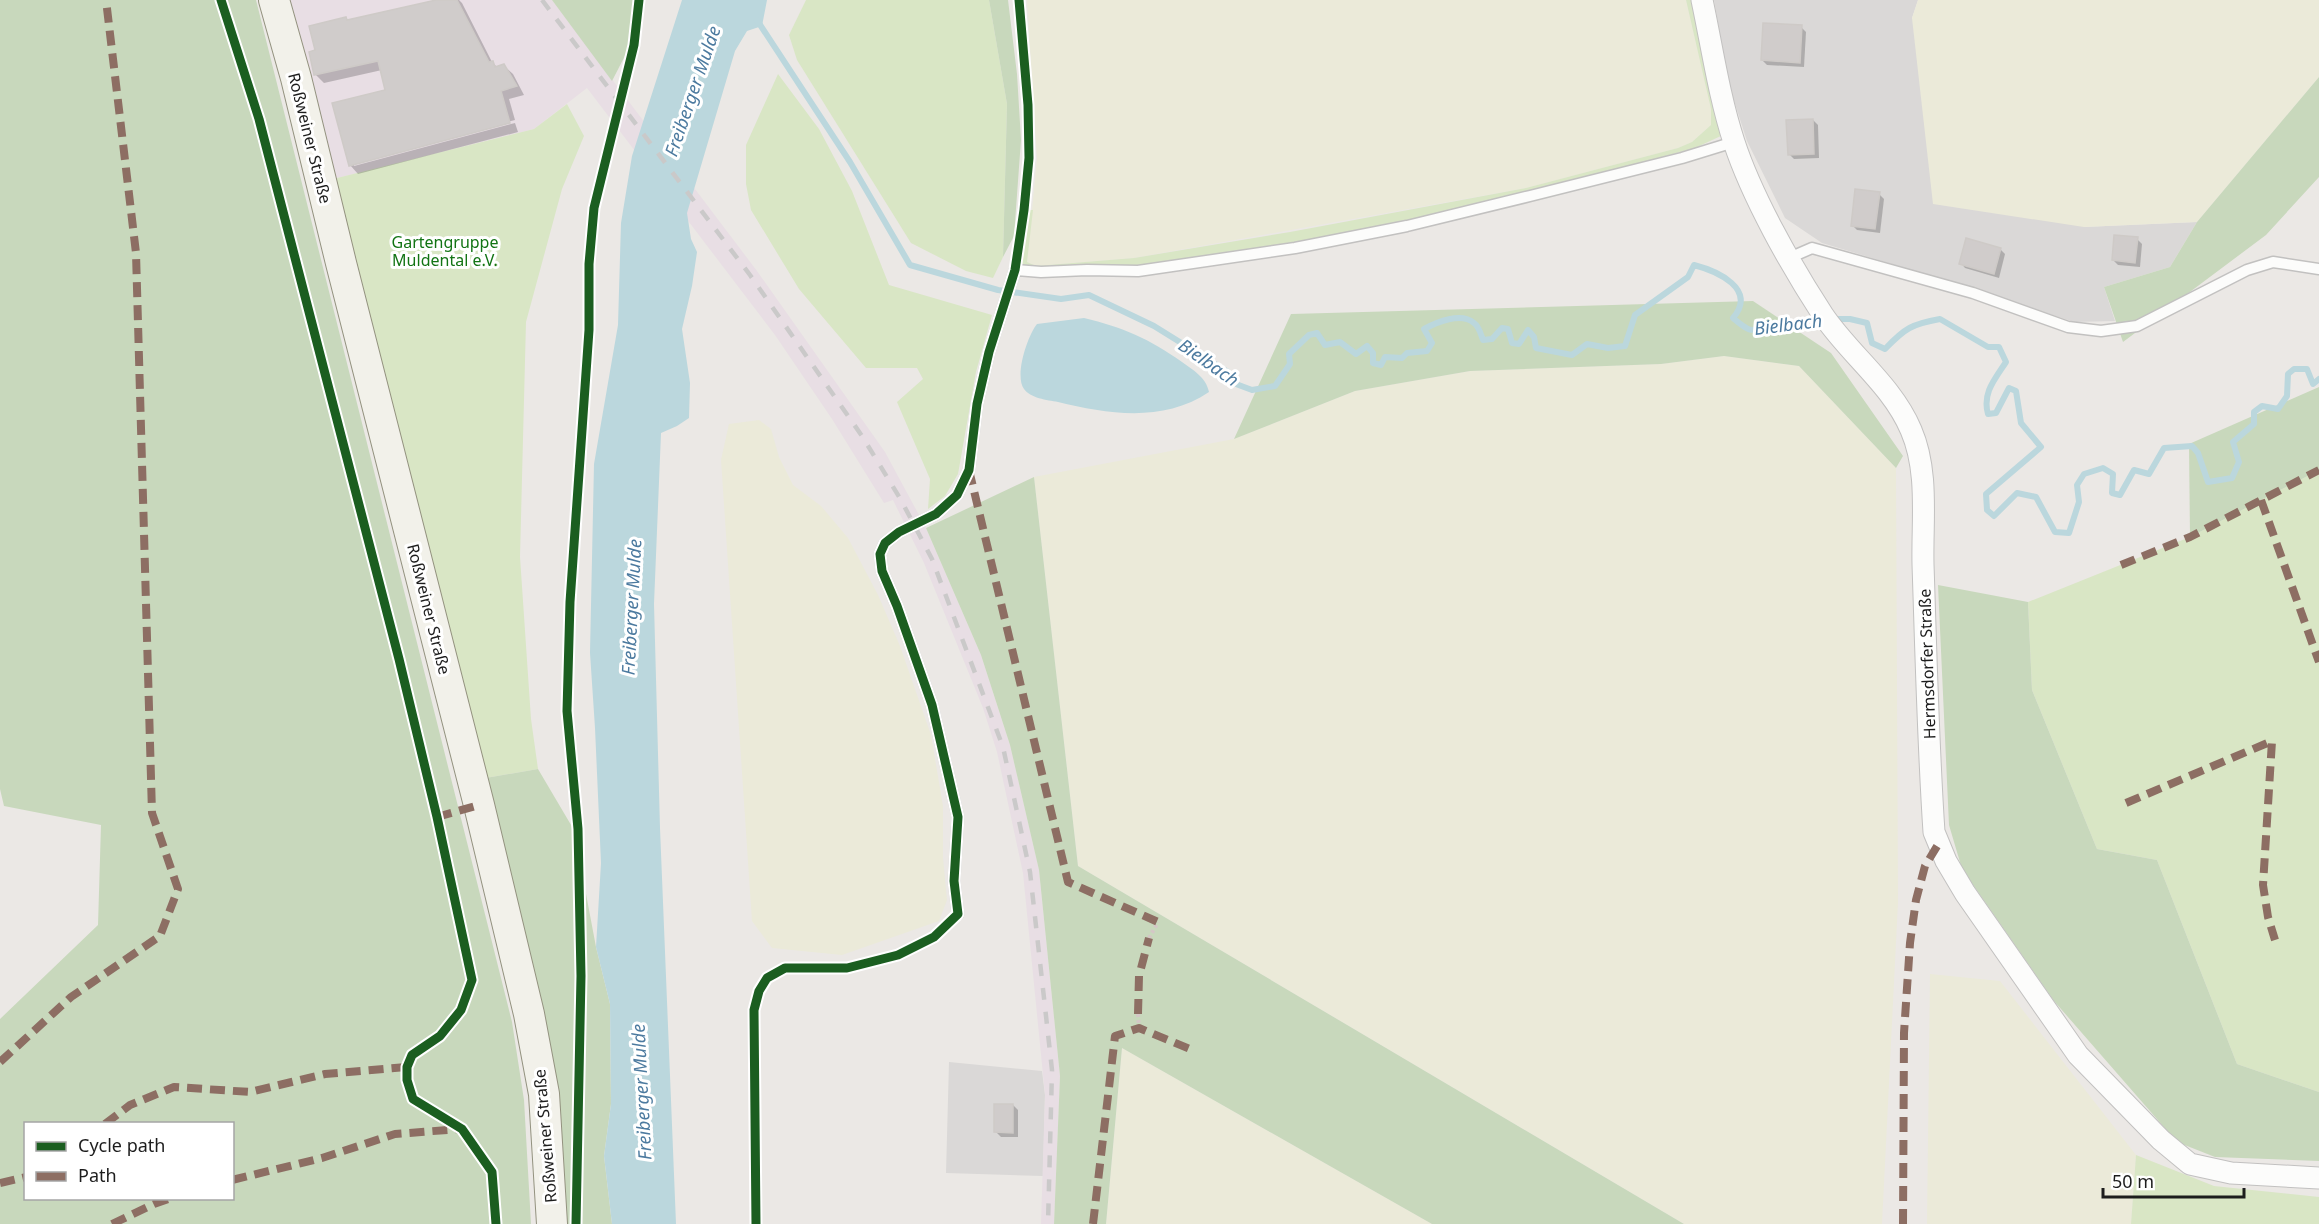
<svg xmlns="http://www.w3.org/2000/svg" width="2319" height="1224" viewBox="0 0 2319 1224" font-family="'Noto Sans',sans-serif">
	<rect width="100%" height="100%" fill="#ebe8e5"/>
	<!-- residential -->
	<g fill="#dad8d7">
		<polygon points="1714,0 1918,0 1912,18 2084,227 2197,222 2170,267 2104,287 2115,321 2074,322 1969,287 1822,243 1785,218 1747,141 1728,82"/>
		<polygon points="949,1062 1042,1071 1045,1095 1043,1176 946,1173"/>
	</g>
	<!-- industrial -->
	<polygon fill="#e8dee4" points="284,0 552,0 757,271 885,452 926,528 981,655 1010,745 1039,870 1060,1076 1054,1224 1041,1224 1045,1095 1023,873 997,752 983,708 924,563 893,500 884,503 832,419 775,335 587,88 534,129 329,180"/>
	<!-- farmland -->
	<g fill="#ebead9">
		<polygon points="1027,0 1686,0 1711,109 1711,125 1692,142 1678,148 1526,188 1134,258 1036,266 1027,262 1037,158"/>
		<polygon points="1918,0 2319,0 2319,77 2197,222 2084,227 1933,204 1912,18"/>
		<polygon points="1724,356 1799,366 1896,468 1898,902 1882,1224 1684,1224 1078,866 1034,477 1234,439 1355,391 1470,371 1661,364"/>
		<polygon points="759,420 771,429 779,457 793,485 821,506 848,538 878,595 900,646 931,735 943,806 943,858 947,900 939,921 842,955 772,948 752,921 721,460 729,424"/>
		<polygon points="1930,974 2000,981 2136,1155 2131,1224 1927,1224"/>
		<polygon points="1122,1048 1432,1224 1106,1224"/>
	</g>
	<!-- grass -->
	<g fill="#d9e6c5">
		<polygon points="806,0 989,0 1007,104 1003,257 993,278 966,271 911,243 797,60 789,35"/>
		<polygon points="1686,0 1694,0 1723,135 1695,148 1528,193 1405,222 1294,243 1135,268 1019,273 1028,210 1033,210 1027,262 1036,266 1134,258 1290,232 1526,188 1678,148 1692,142 1711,125 1711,109"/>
		<polygon points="778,74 819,129 852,191 889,285 992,315 976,372 958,474 945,496 928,509 930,479 897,402 923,379 917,368 866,368 799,289 751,210 746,184 746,145"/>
		<polygon points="567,104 584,136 562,189 526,322 520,557 531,719 538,769 480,779 329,180 534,129"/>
		<polygon points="2319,470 2319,1092 2237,1064 2157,860 2097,849 2032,690 2028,602 2190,537"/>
		<polygon points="2136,1155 2214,1186 2319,1197 2319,1224 2131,1224"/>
	</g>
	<!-- forest -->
	<g fill="#c8d8bc" fill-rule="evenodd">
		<path d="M0,0H256L512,1022L524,1100L531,1224H0V1019L98,925L101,825L4,806L0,789ZM26,1124H232V1198H26Z"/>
		<polygon points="552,0 634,0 630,46 612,81"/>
		<polygon points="989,0 1008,0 1017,74 1021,140 1014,236 1003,257 1007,104"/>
		<polygon points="2319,77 2319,177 2266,235 2123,342 2104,287 2170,267 2197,222"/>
		<polygon points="1753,301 1831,353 1903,456 1896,468 1799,366 1724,356 1661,364 1470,371 1355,391 1234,439 1291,314"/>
		<polygon points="2319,387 2319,470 2190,537 2189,444"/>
		<polygon points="1034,477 1078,866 1684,1224 1432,1224 1122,1048 1106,1224 1054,1224 1060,1076 1039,870 1010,745 981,655 926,528"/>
		<polygon points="1938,585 2028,602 2032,690 2097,849 2157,860 2237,1064 2319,1092 2319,1161 2215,1157 2177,1142 2054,1001 1962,869 1949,825"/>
		<polygon points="538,769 574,830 596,947 610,1004 611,1104 604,1156 612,1224 561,1224 480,779"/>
	</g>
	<!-- water -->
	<g fill="#bbd7dd">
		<polygon points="682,0 767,0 762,26 747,31 735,51 687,213 691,239 697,252 692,286 682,329 690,383 689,418 677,426 661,433 654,604 660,828 676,1224 612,1224 604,1156 611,1104 610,1004 596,947 601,863 595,728 590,653 594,464 618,325 621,223 632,156"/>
		<path d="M1084,318C1122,327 1150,339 1182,362C1193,370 1206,377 1209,392C1163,423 1108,414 1058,402C1047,400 1030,398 1024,389C1014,375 1028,335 1037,324Z"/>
	</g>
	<!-- shadow -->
	<g fill="#0003">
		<polygon points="440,0 459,0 462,3 492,62 498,68 504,66 513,74 524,95 509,99 515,120 354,163 354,166 515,123 518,132 358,174 350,165 387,91 382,70 324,83 315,74 317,51 348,21"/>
		<polygon points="1801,27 1806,32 1804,67 1767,65 1762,60"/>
		<polygon points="1813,120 1818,125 1819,158 1794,159 1789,154"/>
		<polygon points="1879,194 1884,199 1880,233 1857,230 1852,225"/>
		<polygon points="2137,239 2142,244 2140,267 2118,265 2113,260"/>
		<polygon points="2000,249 2005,254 1999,278 1965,268 1961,263"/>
		<polygon points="1013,1105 1018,1110 1018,1137 1001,1137 996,1132"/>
	</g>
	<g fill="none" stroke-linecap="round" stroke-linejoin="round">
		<!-- stream -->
		<g stroke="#bbd7dd" stroke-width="6">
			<path d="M757,20L850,162L910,265L998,290L1061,299L1089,295L1154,326L1228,372L1236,384L1252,390L1275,386L1290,364L1289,354L1309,335L1317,333L1325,345L1340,342L1356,354L1367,346L1373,353V363L1381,365L1385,357L1402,358L1407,353L1427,351L1432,343L1424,329C1437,322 1461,312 1474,323C1479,326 1481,335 1483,340L1492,339L1502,328L1508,329L1512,343L1519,344L1528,330L1534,337L1536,348L1572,355L1587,344L1608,348L1625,346L1635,315L1688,277L1694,265C1717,271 1758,289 1733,318C1755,337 1752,329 1776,324C1783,323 1789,325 1796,325C1804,324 1808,318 1818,318"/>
			<path d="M1831,319H1850L1867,323L1872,343L1885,349C1905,328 1912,324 1940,319L1988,347H1999L2006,362C1995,379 1982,393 1988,414L1996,413L2009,388L2016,391L2021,423L2041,447L1986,494L1987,510L1994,516L2017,493L2036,497L2055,532L2069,533L2079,502L2077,485L2084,474L2103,468L2113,474L2112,493L2120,495L2134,470L2149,474L2164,448L2192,446L2198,453L2208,482L2232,478L2239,462L2233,442L2254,424V412L2262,406L2278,409L2287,396L2288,374L2294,369H2307L2313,384L2319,379"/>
		</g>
	</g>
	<!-- building -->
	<g fill="#d0cccb" stroke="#cecac7" stroke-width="1.5">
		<polygon points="436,0 457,0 489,62 493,61 495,67 504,64 517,86 501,91 510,123 349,166 332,103 385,90 378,61 314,75 309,52 315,50 309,26 346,17 347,20"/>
		<polygon points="1763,23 1802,25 1800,63 1761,60"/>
		<polygon points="1813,119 1814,154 1788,155 1786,120"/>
		<polygon points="1855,189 1880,192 1875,229 1851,226"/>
		<polygon points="2114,235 2138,237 2135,263 2112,260"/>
		<polygon points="1966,238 2001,248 1994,274 1959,264"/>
		<polygon points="994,1104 1013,1104 1013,1133 994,1132"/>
	</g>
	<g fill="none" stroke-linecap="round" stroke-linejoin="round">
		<!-- lane casing -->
		<g stroke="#c2c1c0" stroke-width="13">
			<g id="lane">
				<polyline points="1789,258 1812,248 1973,293 2068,327 2101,331 2137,326 2247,270 2273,262 2319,269"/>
				<polyline points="958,914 954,881 958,817 932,705 897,606 882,571 880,554 885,543 899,532 936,514 957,495 969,470 977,404 989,352 1015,270 1041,272 1087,270 1138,271 1295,248 1407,226 1530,196 1682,158 1734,142"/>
			</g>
		</g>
		<!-- street casing -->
		<g stroke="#c2c1c0" stroke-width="23">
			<path id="street" d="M1702,0C1712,47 1719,96 1734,142C1752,197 1791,266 1823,315C1850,355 1892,385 1911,430C1929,471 1922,521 1923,564C1926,654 1928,743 1934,832L1946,861L1965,893L2078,1055L2161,1140L2190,1164L2231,1173L2319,1178"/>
		</g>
		<!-- secondary casing -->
		<g stroke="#93927f" stroke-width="32">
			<polyline id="secondary" points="274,0 296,78 341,263 479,805 529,1014 544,1094 552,1224"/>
		</g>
		<!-- path -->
		<g stroke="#d4c7c6" stroke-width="4" stroke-dasharray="3 3" stroke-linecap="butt">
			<polyline points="1149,938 1158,922"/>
			<polyline points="1138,1014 1139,1028"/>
		</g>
		<!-- lane -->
		<use href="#lane" stroke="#fcfcfb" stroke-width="10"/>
		<!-- street -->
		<use href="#street" stroke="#fcfcfb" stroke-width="21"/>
		<!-- secondary -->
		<use href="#secondary" stroke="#f2f1ea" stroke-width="30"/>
		<!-- rail -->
		<polyline stroke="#cac9c9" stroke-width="4.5" stroke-dasharray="12 12" stroke-linecap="butt" points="542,0 750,275 862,436 901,500 932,559 1003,747 1030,872 1052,1070 1048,1224"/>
		<!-- quiet -->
		<g stroke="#8d6e63" stroke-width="8" stroke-dasharray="15 8" stroke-linecap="butt">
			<polyline points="969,470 1068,882 1158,922"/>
			<polyline points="2261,500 2319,662"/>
			<polyline points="2121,565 2190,537 2319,470"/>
			<polyline points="2126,803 2272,741 2263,885 2268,917 2275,940"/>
			<polyline points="437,817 479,805"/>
			<polyline points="1138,1014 1139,976 1149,938"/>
			<polyline points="0,1062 71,997 160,936 178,889 152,813 136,253 106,0"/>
			<polyline points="105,1124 130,1105 174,1087 250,1092 325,1074 407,1067"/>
			<polyline points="232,1180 322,1158 395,1134 460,1129"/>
			<polyline points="0,1183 26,1177"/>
			<polyline points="112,1224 154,1204 171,1198"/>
			<polyline points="1093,1224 1115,1036 1139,1028 1190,1049"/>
			<polyline points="1903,1224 1904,1033 1910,943 1916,900 1925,866 1939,843"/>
		</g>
		<!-- cycleway casing -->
		<g stroke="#fff" stroke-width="13">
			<g id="cycleway">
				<polyline points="221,0 259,119 399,659 437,817 472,980 461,1010 440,1036 412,1055 407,1067 407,1080 413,1099 462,1129 492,1172 496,1224"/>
				<polyline points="576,1224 581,976 578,829 567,711 570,602 589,330 589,264 594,208 634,45 639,0"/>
				<polyline points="756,1224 754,1010 759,991 767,978 785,968 847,968 898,955 934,937 958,914 954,881 958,817 932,705 897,606 882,571 880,554 885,543 899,532 936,514 957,495 969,470 977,404 989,352 1015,270 1024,210 1029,158 1028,105 1019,0"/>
			</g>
		</g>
		<!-- cycleway -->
		<use href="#cycleway" stroke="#1b5e20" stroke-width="9"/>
	</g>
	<g text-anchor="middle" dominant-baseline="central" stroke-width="6" stroke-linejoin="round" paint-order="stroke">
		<!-- street labels -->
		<g font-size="16" fill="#1d1d1d" stroke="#fff">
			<text transform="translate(310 138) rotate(76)">Roßweiner Straße</text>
			<text transform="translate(429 609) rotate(76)">Roßweiner Straße</text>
			<text transform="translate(1927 664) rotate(-92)">Hermsdorfer Straße</text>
			<text transform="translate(545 1136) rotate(-95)">Roßweiner Straße</text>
		</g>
		<!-- park labels -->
		<g font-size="16" fill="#127414" stroke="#fff">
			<text x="445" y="242">Gartengruppe<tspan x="445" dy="18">Muldental e.V.</tspan></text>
		</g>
		<!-- water labels -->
		<g font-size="18" font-style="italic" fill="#4c7a9f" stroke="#fff">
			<text transform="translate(692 91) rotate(-71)">Freiberger Mulde</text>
			<text transform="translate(1788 324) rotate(-7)">Bielbach</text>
			<text transform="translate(1209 362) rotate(35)">Bielbach</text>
			<text transform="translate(631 607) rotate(-87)">Freiberger Mulde</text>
			<text transform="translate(641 1092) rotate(-93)">Freiberger Mulde</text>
		</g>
	</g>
	<!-- legend -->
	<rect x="24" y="1122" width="210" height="78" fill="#ffffff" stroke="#a5a5a5" stroke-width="1.5"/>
	<rect x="36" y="1142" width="30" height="9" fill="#1b5e20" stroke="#a5a5a5" stroke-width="1.5"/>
	<text x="78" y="1152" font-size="18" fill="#1d1d1d">Cycle path</text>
	<rect x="36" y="1172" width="30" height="9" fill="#8d6e63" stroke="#a5a5a5" stroke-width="1.5"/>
	<text x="78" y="1182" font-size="18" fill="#1d1d1d">Path</text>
	<!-- scale -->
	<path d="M2103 1188v9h141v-9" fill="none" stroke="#1d1d1d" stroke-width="3"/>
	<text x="2112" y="1188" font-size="18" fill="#1d1d1d" stroke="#ffffff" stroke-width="4.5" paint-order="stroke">50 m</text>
</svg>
